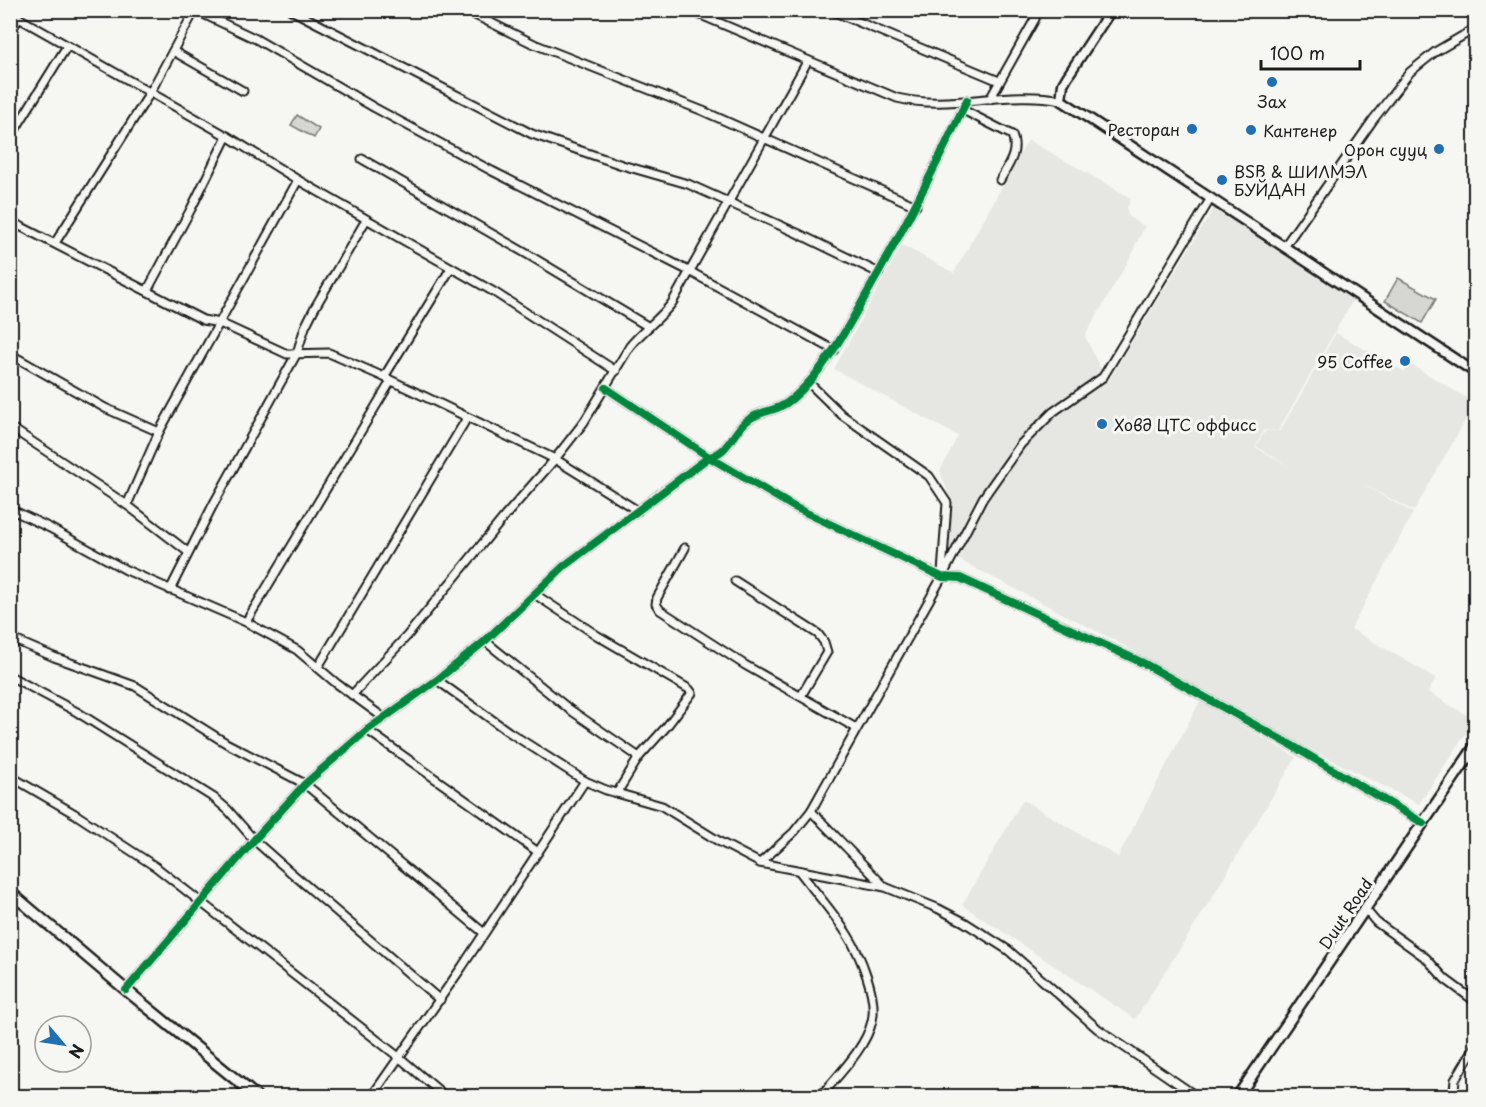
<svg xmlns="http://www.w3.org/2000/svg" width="1486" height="1107" viewBox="0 0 1486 1107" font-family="'Playpen Sans',sans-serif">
	<rect width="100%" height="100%" fill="#f6f6f2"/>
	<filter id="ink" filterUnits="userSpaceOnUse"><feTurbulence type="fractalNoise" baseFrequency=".0167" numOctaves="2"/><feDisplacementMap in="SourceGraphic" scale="12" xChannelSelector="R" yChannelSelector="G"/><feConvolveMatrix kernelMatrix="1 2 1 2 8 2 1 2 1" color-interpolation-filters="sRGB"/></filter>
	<g filter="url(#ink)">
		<!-- built -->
		<g fill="#e6e6e2">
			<polygon points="1028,140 1131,198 1127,209 1129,217 1145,227 1134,247 1135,249 1085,336 1107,383 1214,208 1353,300 1278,431 1264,430 1255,447 1290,467 1256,446 1265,431 1280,431 1336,333 1405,372 1410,364 1475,403 1414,511 1362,484 1413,513 1351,629 1436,678 1428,692 1475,720 1419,804 1287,737 1112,639 944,552 951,500 940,471 958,436 834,369 902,245 954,273"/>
			<polygon points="1200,701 1296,757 1205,909 1135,1019 962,905 1023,800 1118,857"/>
		</g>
		<!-- green -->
		<g fill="#d6d6d2" stroke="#797977" stroke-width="1.5">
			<polygon points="297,115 319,129 314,138 291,125"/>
			<polygon points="1398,278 1436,299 1422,323 1385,301"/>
		</g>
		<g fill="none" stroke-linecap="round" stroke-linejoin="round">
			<!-- minor casing -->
			<g stroke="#1c1c1c" stroke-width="11">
				<g id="minor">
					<polyline points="195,10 256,39 375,108 492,171 689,271 834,350"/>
					<polyline points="291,10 532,134 622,165 688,184 797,233 879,273"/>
					<polyline points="465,10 534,44 703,111 916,206"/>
					<path d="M689,10L897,98C951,111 1006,89 1061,100"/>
					<polyline points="830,10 999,81"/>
					<polyline points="1473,10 1476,14"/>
					<polyline points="10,13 227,136 298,180 494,292 616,371"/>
					<polyline points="10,32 19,18"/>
					<polyline points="173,51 243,91"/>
					<polyline points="990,99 1035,19 1037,10"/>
					<path d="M963,110L1012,135C1019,152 1008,166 1000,180"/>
					<polyline points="10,138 67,46"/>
					<polyline points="362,159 527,254 649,327"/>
					<polyline points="10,221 203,320 220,323 287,354 329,353 384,377 555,459 638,511"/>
					<polyline points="55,243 150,93 195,10"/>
					<polyline points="1284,247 1373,120 1410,72 1435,52 1476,28"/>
					<polyline points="147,291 191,209 227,136"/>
					<polyline points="10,354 105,408 159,432"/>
					<polyline points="384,377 451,268"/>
					<polyline points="809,383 842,415 929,476 947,503 942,573"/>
					<polyline points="606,388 709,457 794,507 942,577 960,578 1145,664 1291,745 1423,823"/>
					<polyline points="10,427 127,505 188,552"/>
					<polyline points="127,505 159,432 298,180"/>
					<polyline points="10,509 50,528 126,570 246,622 297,650 336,683 384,718"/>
					<polyline points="685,548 657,598 656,604 660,610 745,665 856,728"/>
					<polyline points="735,581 818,634 824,642 827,652 801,696"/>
					<polyline points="170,590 213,505 297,353 305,327 314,309 366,220"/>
					<polyline points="536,595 598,636 689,689 692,693 667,726 639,757"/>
					<polyline points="246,622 391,381"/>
					<polyline points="10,638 54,657 135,686 226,743 305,784 484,933"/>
					<polyline points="485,641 569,709 639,757 617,793"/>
					<polyline points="318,667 467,418"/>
					<polyline points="10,676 77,712 214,798 228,810 254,840 280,863 440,1000"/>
					<polyline points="437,680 509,732 585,781 606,790 662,806 720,842 760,863 885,887 937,908 964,922 1008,950 1098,1029 1196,1096"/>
					<path d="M352,695L407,636L505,516L555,459L584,422L630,346C643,330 660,319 672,303L807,62"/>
					<polyline points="367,730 538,852"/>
					<polyline points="10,776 75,814 156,867 400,1058 445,1096"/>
					<polyline points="811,811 884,886"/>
					<polyline points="760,863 794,832 811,811 942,577 983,498 1021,444 1053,412 1103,377 1211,198"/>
					<path d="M800,872C815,892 833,912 847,934C860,954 878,997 872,1021C866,1048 838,1075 821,1096"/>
					<polyline points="1365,909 1376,922 1426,958 1445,979 1476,1002"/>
					<path d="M126,990L254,840L305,784L367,730L437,680L485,641L564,566L709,457C732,451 732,429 751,418C765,409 777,412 792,399C824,371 845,332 866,295C903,231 936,166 967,100"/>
					<polyline points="372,1096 462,967 585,781"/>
					<polyline points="1459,1096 1454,1090 1455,1080 1476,1045"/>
				</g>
			</g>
			<!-- tertiary casing -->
			<g stroke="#1c1c1c" stroke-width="13">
				<polyline id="tertiary" points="1111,10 1067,77 1063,84 1061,100 1476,373"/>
			</g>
			<!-- secondary casing -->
			<g stroke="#1c1c1c" stroke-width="14">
				<g id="secondary">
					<polyline points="10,892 126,990 256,1096"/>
					<polyline points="1238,1096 1476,745"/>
				</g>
			</g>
			<!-- minor -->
			<use href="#minor" stroke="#f6f6f2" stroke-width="7"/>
			<!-- tertiary -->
			<use href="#tertiary" stroke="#f6f6f2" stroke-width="8"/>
			<!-- secondary -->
			<use href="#secondary" stroke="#f6f6f2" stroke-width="9"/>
			<!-- cycleway casing -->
			<g stroke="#f6f6f2" stroke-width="11">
				<g id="cycleway">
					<polyline points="606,388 709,457 794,507 942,577 960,578 1145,664 1291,745 1423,823"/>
					<path d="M126,990L254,840L305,784L367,730L437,680L485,641L564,566L709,457C732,451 732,429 751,418C765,409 777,412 792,399C824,371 845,332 866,295C903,231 936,166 967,100"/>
				</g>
			</g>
			<!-- cycleway -->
			<use href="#cycleway" stroke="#00873e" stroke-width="8"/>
		</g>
	</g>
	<!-- markers -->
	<g fill="#1f6fb2" stroke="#f6f6f2" stroke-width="2">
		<circle cx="1272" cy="82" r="6"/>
		<circle cx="1192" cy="129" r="6"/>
		<circle cx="1251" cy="130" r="6"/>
		<circle cx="1439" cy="149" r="6"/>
		<circle cx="1222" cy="180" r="6"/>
		<circle cx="1405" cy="361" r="6"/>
		<circle cx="1102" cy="424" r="6"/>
	</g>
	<g text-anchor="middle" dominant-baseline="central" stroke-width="6" stroke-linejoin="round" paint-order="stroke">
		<!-- poi labels -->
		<g font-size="16" fill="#1c1c1c" stroke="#f6f6f2" text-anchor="end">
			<text x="1272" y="101" text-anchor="middle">Зах</text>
			<text x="1180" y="129">Ресторан</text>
			<text x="1263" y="130" text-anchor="start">Кантенер</text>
			<text x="1427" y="149">Орон сууц</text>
			<text x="1234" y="171" text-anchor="start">BSB &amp; ШИЛМЭЛ<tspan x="1234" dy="18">БУЙДАН</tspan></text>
			<text x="1393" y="361">95 Coffee</text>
			<text x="1114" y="424" text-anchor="start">Ховд ЦТС оффисс</text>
		</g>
		<!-- street labels -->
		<g font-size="16" fill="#1c1c1c" stroke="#f6f6f2">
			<text transform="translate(1345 913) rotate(-56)">Duut Road</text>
		</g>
	</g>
	<!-- margin -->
	<rect width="1486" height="1107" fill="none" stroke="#f6f6f2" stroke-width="36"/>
	<rect x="18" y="18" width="1450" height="1071" fill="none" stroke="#1c1c1c" stroke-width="2" filter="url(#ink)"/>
	<!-- north arrow -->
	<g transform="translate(63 1044) rotate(119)"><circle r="28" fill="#f6f6f2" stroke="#9f9f9c" stroke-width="1.5"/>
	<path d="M0-4.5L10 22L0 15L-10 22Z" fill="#1f6fb2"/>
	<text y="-9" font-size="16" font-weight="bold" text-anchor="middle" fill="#1c1c1c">N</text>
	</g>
	<!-- scale -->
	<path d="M1261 60v9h99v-9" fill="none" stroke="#1c1c1c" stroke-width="3"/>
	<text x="1270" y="60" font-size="18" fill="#1c1c1c" stroke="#f6f6f2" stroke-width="4.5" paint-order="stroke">100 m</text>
</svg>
